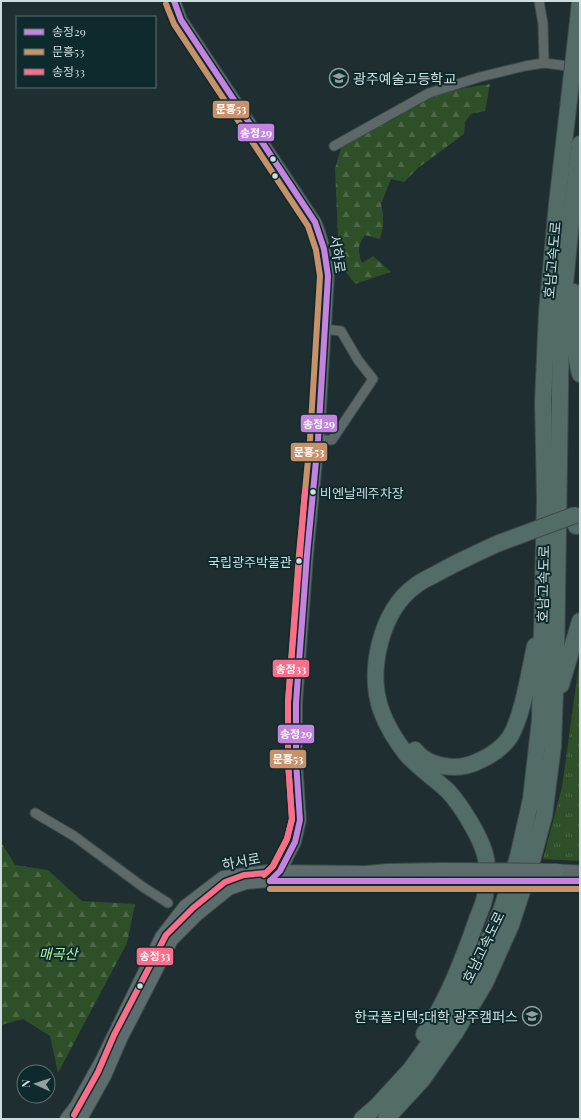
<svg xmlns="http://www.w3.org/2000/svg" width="581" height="1120" viewBox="0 0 581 1120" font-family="'Playfair Display','Noto Sans KR',serif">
	<defs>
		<pattern id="grass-tufts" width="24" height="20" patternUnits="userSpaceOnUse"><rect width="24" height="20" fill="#2f4f28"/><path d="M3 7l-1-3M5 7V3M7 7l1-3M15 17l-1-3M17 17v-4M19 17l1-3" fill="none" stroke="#4c6847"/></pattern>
		<pattern id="forest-firs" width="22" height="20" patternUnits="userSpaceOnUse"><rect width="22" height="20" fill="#2f4f28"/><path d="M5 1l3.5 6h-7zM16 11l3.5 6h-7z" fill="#4c6847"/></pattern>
	</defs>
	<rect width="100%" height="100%" fill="#1f2e30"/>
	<!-- grass -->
	<polygon fill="url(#grass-tufts)" points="580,656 580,861 543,859 562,787"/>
	<!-- forest -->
	<g fill="url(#forest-firs)">
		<path d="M490,84L485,111L471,114L465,122L464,134L418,168L404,182L391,179L381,204L383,214V227L380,239L365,235C357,246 358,251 362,263L373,256L391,272L355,284L344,269L338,236L335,169L342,145L394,119L431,96L459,89Z"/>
		<polygon points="1,842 15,865 48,870 82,901 135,904 127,943 58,1073 50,1036 23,1019 1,1025"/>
	</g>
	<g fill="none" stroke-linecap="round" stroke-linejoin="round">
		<!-- minor casing -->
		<g stroke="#3c4a4b" stroke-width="11">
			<g id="minor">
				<polyline points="539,1 543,24 544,63"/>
				<polyline points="334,146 429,93 480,77 525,66 544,63 576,67"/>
				<polyline points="318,440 332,440 373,379 358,360 341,331 324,329"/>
				<polyline points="35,813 74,836 143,887 168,903"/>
			</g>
		</g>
		<!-- tertiary casing -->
		<g stroke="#3c4a4b" stroke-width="13">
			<g id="tertiary">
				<polyline points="558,870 580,871"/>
				<polyline points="561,881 580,881"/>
			</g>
		</g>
		<!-- secondary casing -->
		<g stroke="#3c4a4b" stroke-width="14">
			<g id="secondary">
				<path d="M174,1L181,20L315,222C323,240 326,257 328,276L318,440L307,555L296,703V762L300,820L295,842L280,871L270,881"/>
				<polyline points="66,1119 76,1106 101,1061 161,937 185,906 223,877 268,871 366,872 387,870 443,869"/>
				<polyline points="81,1119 105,1076 121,1039 172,940 198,914 229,889 246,883 270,881 442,880"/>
			</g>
		</g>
		<!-- motorway casing -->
		<g stroke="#3c4a4b" stroke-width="18">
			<g id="motorway">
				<polyline points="578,21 580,1"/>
				<path d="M574,292C573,319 573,347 580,374"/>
				<polyline points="576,526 580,525"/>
				<polyline points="561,685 580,621"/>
				<path d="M415,750C424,762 440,767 455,767C464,767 473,764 481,760C492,755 503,747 510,737C523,715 529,673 535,646"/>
				<path d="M424,1034C446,1004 464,957 476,922C479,913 484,904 485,896C486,889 488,866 486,859C483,840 461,805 448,791C435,779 419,768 407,755C396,741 387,727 381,710C367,671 381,611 415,586C421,581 428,578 434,575C455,563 477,553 499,543"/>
				<polyline points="362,1119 377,1106 411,1069 446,1020 480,960 502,908 518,857 531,799 540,720 545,499 543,402 547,312 557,204 569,100"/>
				<polyline points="386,1119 422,1080 455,1033 485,983 511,925 532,861 544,816 553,746 556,664 561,327 572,211 580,144"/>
			</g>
		</g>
		<!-- minor -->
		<use href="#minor" stroke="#5d6868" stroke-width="9"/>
		<!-- tertiary -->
		<use href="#tertiary" stroke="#5d6868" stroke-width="11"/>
		<!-- secondary -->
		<use href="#secondary" stroke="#5d6c6c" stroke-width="12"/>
		<!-- motorway -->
		<use href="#motorway" stroke="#546c68" stroke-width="16"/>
		<!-- secondary-bridge casing -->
		<g stroke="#3c4a4b" stroke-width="14" stroke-linecap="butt">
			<g id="secondary-bridge">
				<polyline points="443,869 558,870"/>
				<polyline points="442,880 561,881"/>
			</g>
		</g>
		<!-- motorway-bridge casing -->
		<g stroke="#3c4a4b" stroke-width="18" stroke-linecap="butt">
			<g id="motorway-bridge">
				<polyline points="569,100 578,21"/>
				<polyline points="499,543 575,515"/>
			</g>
		</g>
		<!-- secondary-bridge -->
		<use href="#secondary-bridge" stroke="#5d6c6c" stroke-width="12"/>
		<!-- motorway-bridge -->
		<use href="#motorway-bridge" stroke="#546c68" stroke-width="16"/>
		<!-- bus-1 casing -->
		<g stroke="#0f2a2c" stroke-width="9">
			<g id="bus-1">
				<polyline points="174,1 181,20 315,222 324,249 328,276 318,440 307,555 296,703 296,762 300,820 295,842 280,871 270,881"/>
				<polyline points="270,881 580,881"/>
			</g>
		</g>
		<!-- bus-2 casing -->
		<g stroke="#0f2a2c" stroke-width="9">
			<g id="bus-2">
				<polyline points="166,4 174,24 308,226 316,250 320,276 310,439 299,554 288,702 288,762 292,819 287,839 273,866 264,875"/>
				<polyline points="270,889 580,889"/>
			</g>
		</g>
		<!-- bus-3 casing -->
		<g stroke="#0f2a2c" stroke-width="9">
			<polyline id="bus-3" points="74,1115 98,1072 114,1035 166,935 193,908 225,882 244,875 266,873 273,866 287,839 292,819 288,762 288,702 305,491"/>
		</g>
		<!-- bus-1 -->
		<use href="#bus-1" stroke="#c483df" stroke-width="6"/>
		<!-- bus-2 -->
		<use href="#bus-2" stroke="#c7916a" stroke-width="6"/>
		<!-- bus-3 -->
		<use href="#bus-3" stroke="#fb6d88" stroke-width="6"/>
	</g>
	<!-- icons -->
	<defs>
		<g id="school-ring" transform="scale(1)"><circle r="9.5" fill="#0f2a2c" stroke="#91a0a1" stroke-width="1.5"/><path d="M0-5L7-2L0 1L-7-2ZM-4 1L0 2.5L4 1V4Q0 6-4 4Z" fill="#91a0a1"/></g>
		<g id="university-ring" transform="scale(1)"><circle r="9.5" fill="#0f2a2c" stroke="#91a0a1" stroke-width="1.5"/><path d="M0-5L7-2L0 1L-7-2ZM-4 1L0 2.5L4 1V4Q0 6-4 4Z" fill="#91a0a1"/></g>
	</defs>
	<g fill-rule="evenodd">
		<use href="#school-ring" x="339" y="78"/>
		<use href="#university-ring" x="532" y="1016"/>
	</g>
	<!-- markers -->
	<g fill="#ceddde" stroke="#0f2a2c" stroke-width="1.5">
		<circle cx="273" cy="159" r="3.5"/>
		<circle cx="275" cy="176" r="3.5"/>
		<circle cx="313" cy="492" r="3.5"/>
		<circle cx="299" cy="561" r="3.5"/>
		<circle cx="140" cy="986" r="3.5"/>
	</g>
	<g text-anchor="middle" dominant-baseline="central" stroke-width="4" stroke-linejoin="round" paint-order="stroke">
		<!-- bus labels -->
		<g font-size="13" fill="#ceddde" stroke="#0f2a2c" text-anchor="start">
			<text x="320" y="492">비엔날레주차장</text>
			<text x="292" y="561" text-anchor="end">국립광주박물관</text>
		</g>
		<!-- poi labels -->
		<g font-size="14" fill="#ceddde" stroke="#0f2a2c" text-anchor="start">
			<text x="353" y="78">광주예술고등학교</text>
			<text x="518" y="1016" text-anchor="end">한국폴리텍5대학 광주캠퍼스</text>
		</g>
		<!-- street labels -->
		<g font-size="14" fill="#ceddde" stroke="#0f2a2c">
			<text transform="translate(338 254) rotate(81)">서하로</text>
			<text transform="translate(552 260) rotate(-85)">호남고속도로</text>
			<text transform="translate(543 584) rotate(-89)">호남고속도로</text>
			<text transform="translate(241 861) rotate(-11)">하서로</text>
			<text transform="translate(483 947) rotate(-64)">호남고속도로</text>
		</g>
		<!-- park labels -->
		<g font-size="14" font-style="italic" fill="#b1f19b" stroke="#0f2a2c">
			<text x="58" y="953">매곡산</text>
		</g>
	</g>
	<g stroke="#0f2a2c" stroke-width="1.5">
		<rect x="212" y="100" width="38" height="19" rx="4" fill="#c7916a"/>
		<rect x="237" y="123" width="38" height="19" rx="4" fill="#c483df"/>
		<rect x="300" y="414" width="38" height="19" rx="4" fill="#c483df"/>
		<rect x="290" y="442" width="38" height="20" rx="4" fill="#c7916a"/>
		<rect x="272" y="659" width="38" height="19" rx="4" fill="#fb6d88"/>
		<rect x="277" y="724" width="38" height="20" rx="4" fill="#c483df"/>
		<rect x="269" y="749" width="38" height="20" rx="4" fill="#c7916a"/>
		<rect x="136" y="947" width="38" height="19" rx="4" fill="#fb6d88"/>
	</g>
	<g font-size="11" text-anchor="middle" font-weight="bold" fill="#fff">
		<text x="231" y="113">문흥53</text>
		<text x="256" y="137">송정29</text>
		<text x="319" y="428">송정29</text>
		<text x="309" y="456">문흥53</text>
		<text x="291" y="673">송정33</text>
		<text x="296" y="738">송정29</text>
		<text x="288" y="763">문흥53</text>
		<text x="155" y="960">송정33</text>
	</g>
	<!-- border -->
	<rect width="581" height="1120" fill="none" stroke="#ceddde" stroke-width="4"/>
	<!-- legend -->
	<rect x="16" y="16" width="140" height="72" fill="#0f2a2c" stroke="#5b7273"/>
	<rect x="24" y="29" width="20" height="6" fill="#c483df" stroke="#5b7273"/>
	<text x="52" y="36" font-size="12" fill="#ceddde">송정29</text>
	<rect x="24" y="49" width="20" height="6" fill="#c7916a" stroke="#5b7273"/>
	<text x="52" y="56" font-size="12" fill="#ceddde">문흥53</text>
	<rect x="24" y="69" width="20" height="6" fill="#fb6d88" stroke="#5b7273"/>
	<text x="52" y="76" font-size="12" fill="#ceddde">송정33</text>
	<!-- north arrow -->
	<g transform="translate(36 1084) rotate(273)"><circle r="19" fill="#0f2a2c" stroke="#5b7273"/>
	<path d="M0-3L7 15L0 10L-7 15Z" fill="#91a0a1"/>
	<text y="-6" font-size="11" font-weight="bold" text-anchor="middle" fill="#ceddde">N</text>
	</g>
</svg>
